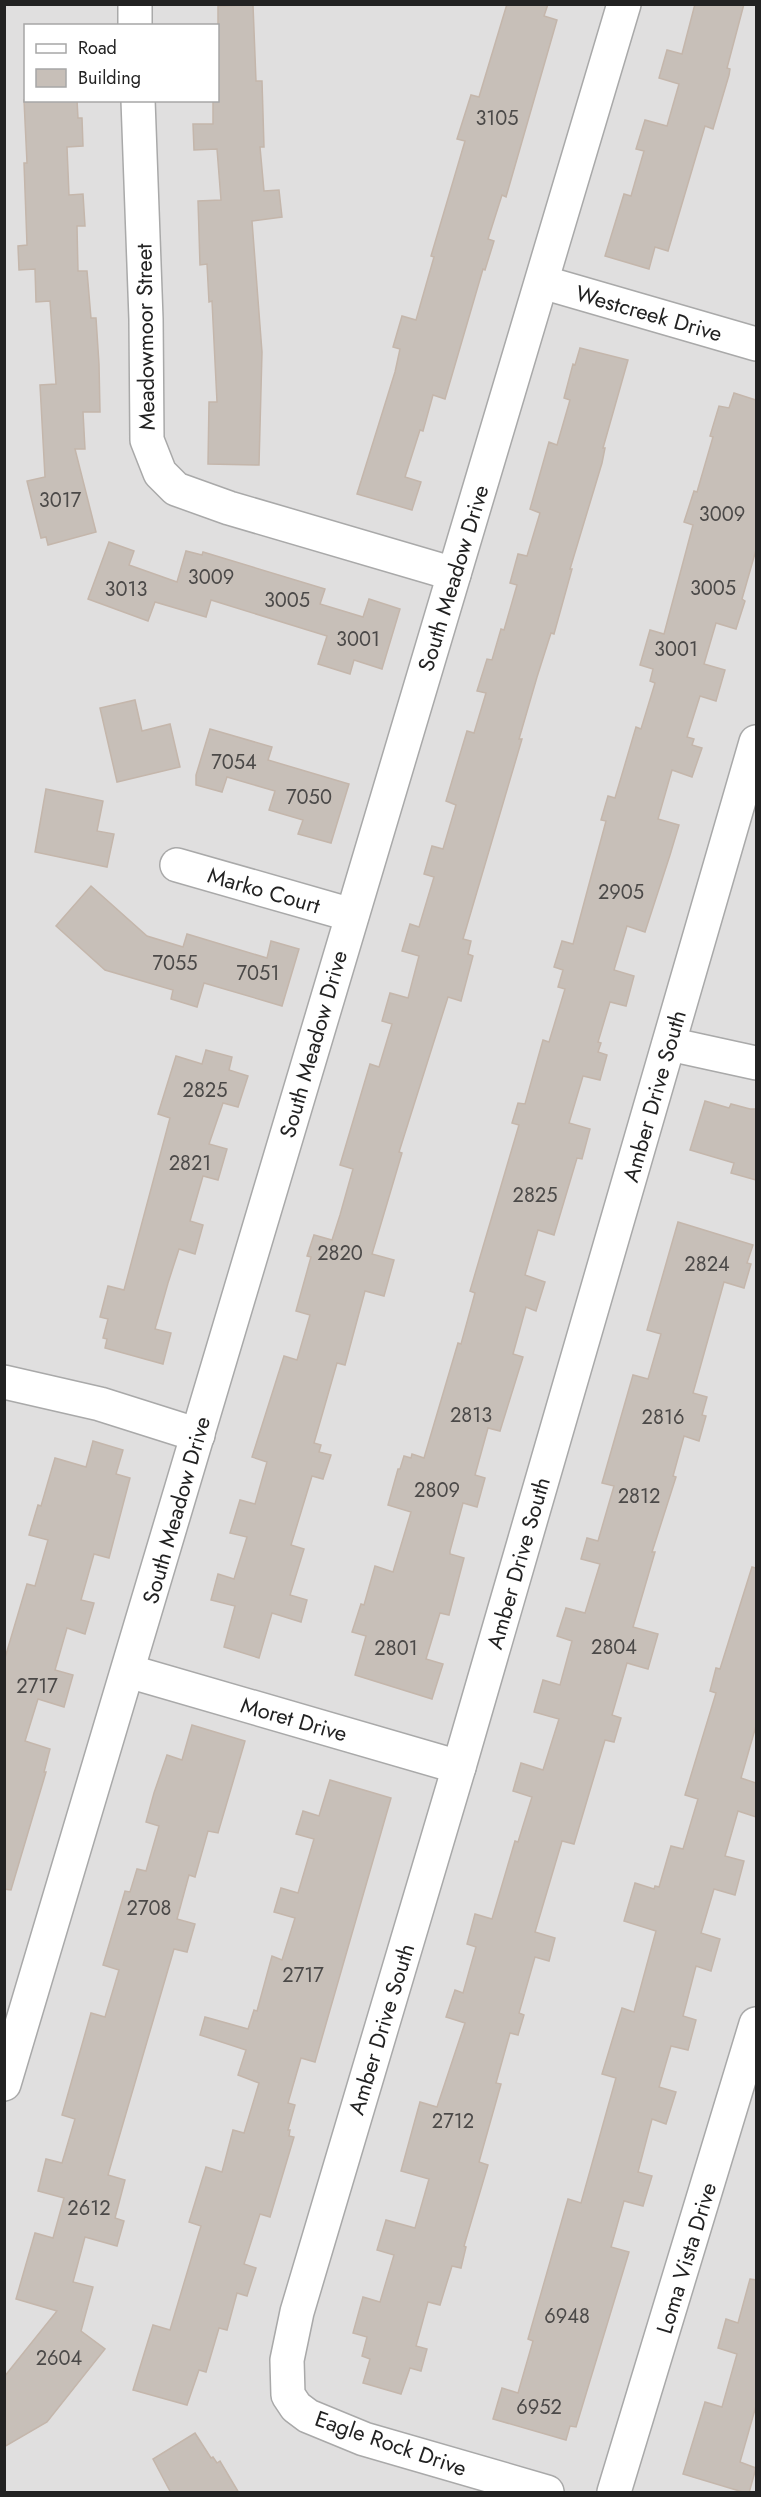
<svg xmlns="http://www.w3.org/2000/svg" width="761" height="2497" viewBox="0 0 761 2497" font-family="Jost,sans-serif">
	<rect width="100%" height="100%" fill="#f2efe9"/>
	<!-- residential -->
	<path fill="#e0dfdf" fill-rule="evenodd" d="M5,5H756V2492H5ZM26,26H218V100H26Z"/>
	<!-- building -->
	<g fill="#c7bfb8" stroke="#c4b6ab" stroke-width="1.5">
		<polygon points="507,4 548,4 544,16 557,20 506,197 502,195 488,239 494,241 485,270 483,269 445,399 433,395 423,431 420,430 405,477 421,482 412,510 357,494 395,372 400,349 393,347 402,316 416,320 434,257 431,256 465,141 457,139 471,95 479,97"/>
		<polygon points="695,4 744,4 727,68 730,69 729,75 713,129 705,126 668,251 655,247 649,269 605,256 624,194 631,196 644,151 636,149 645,120 667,126 679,84 659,78 667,50 682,54"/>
		<polygon points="253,5 256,81 262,81 264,147 260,147 264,191 279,190 282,217 252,221 262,352 259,465 208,464 209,402 217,402 212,301 209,302 207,264 200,265 198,201 221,200 217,149 194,150 193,124 213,124 213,100 218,100 218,6"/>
		<polygon points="24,100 77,100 78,118 82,118 83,146 67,147 69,195 83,194 85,226 77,226 78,271 87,271 91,318 96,318 99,364 100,412 83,412 85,449 75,449 96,532 48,545 46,537 41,538 27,481 45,477 40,385 56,384 50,301 36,302 35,269 19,270 18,246 27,245 24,163 27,163"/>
		<polygon points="580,348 628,360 603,448 605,448 602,463 570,569 572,569 554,634 551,633 537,677 519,739 522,739 463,939 471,941 468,954 473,956 461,1001 448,997 399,1152 402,1153 372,1254 394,1260 384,1296 365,1291 345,1365 337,1363 314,1443 321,1445 319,1452 331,1455 323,1479 312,1476 291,1545 304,1549 290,1595 307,1600 301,1622 272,1613 259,1658 224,1647 235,1606 211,1600 218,1574 234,1579 247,1537 230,1533 240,1500 255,1504 267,1462 252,1457 284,1356 297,1360 310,1315 296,1311 311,1257 307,1256 314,1235 332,1240 340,1215 353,1169 340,1165 370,1064 379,1067 392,1024 382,1021 390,993 408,998 419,956 402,951 410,924 419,927 434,877 424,874 432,846 443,849 456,805 446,801 467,731 474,733 486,693 477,691 487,659 492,660 501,629 504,630 517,585 510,583 518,554 527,556 540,513 530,509 549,442 557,445 570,400 564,398 573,364 575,365"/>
		<polygon points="734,393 756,400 756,550 742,599 745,601 736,629 716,623 704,664 725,670 716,701 700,696 687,737 694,739 692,745 702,748 692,777 672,770 658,819 679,825 670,855 645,932 627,926 614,970 634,976 626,1006 610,1002 598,1042 601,1043 598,1052 607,1055 600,1080 583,1076 569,1123 590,1129 582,1159 577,1158 554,1235 538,1230 525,1275 545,1282 536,1311 526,1307 513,1354 523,1357 500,1431 488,1428 475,1475 485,1478 477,1507 463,1503 450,1551 450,1554 464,1558 449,1615 440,1613 426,1659 443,1664 432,1699 355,1675 366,1636 352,1632 361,1604 364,1605 375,1566 393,1572 411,1512 388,1505 398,1469 400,1469 404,1456 411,1458 412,1454 424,1458 458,1343 461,1344 475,1293 470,1291 519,1125 512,1123 518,1103 525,1104 543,1040 549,1042 565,989 558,987 563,970 554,967 562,941 573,944 606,821 601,820 608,796 615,798 636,727 641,729 655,683 650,681 653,669 640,665 650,630 664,634 693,525 684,522 694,491 697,492 713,437 710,436 719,406 729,408"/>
		<polygon points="109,542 134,551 129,565 177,582 186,551 202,555 203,552 325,589 320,604 363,617 369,599 400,609 382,669 354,660 350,674 318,664 327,636 211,600 206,617 155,602 148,621 88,599"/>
		<polygon points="135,700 142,731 170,724 180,767 117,782 100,708"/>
		<polygon points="210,729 272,747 268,760 349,784 331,843 298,834 303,820 269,810 275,791 227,777 222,792 196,785 196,775"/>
		<polygon points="46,789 103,801 97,831 114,834 107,867 35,852"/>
		<polygon points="91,886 147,936 183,947 187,934 267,958 271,941 299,949 282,1006 204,983 197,1007 171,999 173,990 105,970 56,926"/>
		<polygon points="206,1050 232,1057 229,1070 248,1076 238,1107 223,1103 209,1144 227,1149 218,1180 203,1176 190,1221 203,1225 195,1254 179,1249 168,1283 155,1329 171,1333 163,1364 105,1348 107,1339 103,1338 108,1319 100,1317 108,1286 124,1290 170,1118 158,1114 176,1056 202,1064"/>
		<polygon points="705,1101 729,1108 731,1104 750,1109 756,1109 756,1180 731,1173 734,1163 690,1150"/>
		<polygon points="678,1222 753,1245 747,1263 751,1264 744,1288 724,1282 693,1393 707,1397 702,1415 706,1416 699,1441 684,1436 673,1476 676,1477 652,1552 655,1552 633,1627 658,1634 648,1669 627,1663 612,1715 621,1718 614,1742 605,1740 574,1844 562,1841 535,1932 555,1938 549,1961 535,1957 519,2013 524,2015 518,2035 510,2033 496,2083 501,2084 479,2162 488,2165 464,2246 466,2247 461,2268 452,2266 440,2305 428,2302 416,2346 427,2349 421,2371 410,2368 401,2394 363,2383 370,2359 362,2356 367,2337 353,2333 363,2297 380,2302 394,2255 377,2250 386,2220 415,2228 429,2179 401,2171 420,2102 437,2107 465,2023 446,2017 455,1990 463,1993 476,1947 467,1944 475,1914 492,1919 515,1841 518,1842 532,1797 513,1791 521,1763 543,1770 559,1719 534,1712 543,1680 560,1685 572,1641 557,1636 566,1608 585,1613 600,1564 581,1559 587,1538 598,1541 614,1486 602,1483 633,1375 648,1379 661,1334 647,1330"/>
		<polygon points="93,1441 123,1450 116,1474 130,1478 109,1558 94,1554 81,1600 94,1603 85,1634 67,1628 55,1670 73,1675 64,1707 38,1699 25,1741 50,1749 44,1772 46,1772 11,1890 4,1889 4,1661 27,1584 35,1586 48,1540 29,1535 38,1505 41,1506 55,1458 86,1467"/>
		<polygon points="752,1567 756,1568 756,1726 741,1778 756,1783 756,1817 738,1811 725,1856 744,1861 735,1895 714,1889 701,1933 720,1939 711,1971 696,1966 683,2016 696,2020 688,2050 671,2046 659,2087 676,2092 666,2124 652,2119 638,2172 652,2176 643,2206 624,2201 611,2247 629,2252 576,2427 570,2426 566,2440 493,2419 502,2388 518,2393 533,2341 528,2339 568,2199 581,2203 616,2078 602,2074 622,2008 634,2012 656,1931 624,1921 635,1883 654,1889 655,1886 659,1887 671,1846 683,1849 698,1799 685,1795 716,1693 710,1691 716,1668 720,1669"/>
		<polygon points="192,1725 245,1741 218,1833 208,1831 195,1877 189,1875 177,1919 195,1924 187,1952 174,1949 108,2175 125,2180 115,2218 124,2221 117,2246 85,2237 73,2282 93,2287 81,2331 105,2349 47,2422 4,2447 4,2377 57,2311 16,2299 35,2233 53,2238 64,2198 38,2191 46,2159 62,2163 75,2119 62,2115 91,2013 105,2017 119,1970 103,1965 125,1891 130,1892 137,1869 146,1871 159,1826 146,1822 154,1793 167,1755 182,1760"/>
		<polygon points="330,1780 391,1798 315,2062 301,2058 288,2103 295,2105 288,2130 290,2130 289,2136 294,2137 270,2217 260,2214 244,2264 256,2268 247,2296 237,2293 227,2330 219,2328 206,2372 199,2370 187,2405 133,2390 153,2325 170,2330 201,2226 189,2222 206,2167 222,2172 233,2130 244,2133 259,2083 238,2075 246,2050 200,2035 205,2017 248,2029 254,2010 257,2011 272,1956 282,1960 295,1918 274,1912 281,1888 298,1893 314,1839 296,1834 303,1811 319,1816"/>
		<polygon points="750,2279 756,2280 756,2406 740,2462 756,2468 749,2493 746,2493 683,2474 705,2402 722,2407 737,2354 718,2348 726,2319 738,2323"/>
		<polygon points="195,2433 211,2458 213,2457 217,2463 220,2461 239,2493 171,2493 153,2459"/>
	</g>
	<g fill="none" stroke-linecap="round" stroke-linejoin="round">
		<!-- minor casing -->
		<g stroke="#a9a9a9" stroke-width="36">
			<g id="minor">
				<polyline points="135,4 135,26"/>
				<polyline points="138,100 146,319 147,440 160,473 176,489 229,508 454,574"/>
				<polyline points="542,282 756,344"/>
				<polyline points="177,865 352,915"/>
				<polyline points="669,1044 756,1063"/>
				<polyline points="4,1382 100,1404 198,1435"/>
				<polyline points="128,1671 459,1767"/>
				<polyline points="4,2084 624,4"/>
				<polyline points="547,2492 364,2439 308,2416 296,2407 288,2395 287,2360 297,2312 459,1767 756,742"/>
				<polyline points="614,2492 756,2024"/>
			</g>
		</g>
		<!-- minor -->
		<use href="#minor" stroke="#fff" stroke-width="33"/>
	</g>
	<g text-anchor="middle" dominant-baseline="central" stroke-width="4.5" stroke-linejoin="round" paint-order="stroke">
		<!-- number labels -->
		<g font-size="20" fill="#4b4948">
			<text x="497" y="118">3105</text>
			<text x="60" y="500">3017</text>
			<text x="722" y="514">3009</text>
			<text x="211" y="577">3009</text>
			<text x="713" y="588">3005</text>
			<text x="126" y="589">3013</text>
			<text x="287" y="600">3005</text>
			<text x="358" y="639">3001</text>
			<text x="676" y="649">3001</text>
			<text x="234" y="762">7054</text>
			<text x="309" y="797">7050</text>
			<text x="621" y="892">2905</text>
			<text x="175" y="963">7055</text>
			<text x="258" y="973">7051</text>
			<text x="205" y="1090">2825</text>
			<text x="190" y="1163">2821</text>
			<text x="535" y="1195">2825</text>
			<text x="340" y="1253">2820</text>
			<text x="707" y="1264">2824</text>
			<text x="471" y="1415">2813</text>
			<text x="663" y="1417">2816</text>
			<text x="437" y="1490">2809</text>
			<text x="639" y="1496">2812</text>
			<text x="614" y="1647">2804</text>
			<text x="396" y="1648">2801</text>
			<text x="37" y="1686">2717</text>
			<text x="149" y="1908">2708</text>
			<text x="303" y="1975">2717</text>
			<text x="453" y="2121">2712</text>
			<text x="89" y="2208">2612</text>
			<text x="567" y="2316">6948</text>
			<text x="59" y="2358">2604</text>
			<text x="539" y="2407">6952</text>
		</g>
		<!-- street labels -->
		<g font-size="22" fill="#222" stroke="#fff">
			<text transform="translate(649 313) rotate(16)">Westcreek Drive</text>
			<text transform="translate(145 337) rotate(-91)">Meadowmoor Street</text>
			<text transform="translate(453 578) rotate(-73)">South Meadow Drive</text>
			<text transform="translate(264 890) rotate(16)">Marko Court</text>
			<text transform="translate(313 1044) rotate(-74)">South Meadow Drive</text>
			<text transform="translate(654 1096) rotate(-74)">Amber Drive South</text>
			<text transform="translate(176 1510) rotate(-74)">South Meadow Drive</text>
			<text transform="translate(518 1563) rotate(-74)">Amber Drive South</text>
			<text transform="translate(294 1719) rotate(16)">Moret Drive</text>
			<text transform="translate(381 2029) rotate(-73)">Amber Drive South</text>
			<text transform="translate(686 2258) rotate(-73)">Loma Vista Drive</text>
			<text transform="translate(391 2443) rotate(19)">Eagle Rock Drive</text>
		</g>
	</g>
	<!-- border -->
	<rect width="761" height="2497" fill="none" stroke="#222222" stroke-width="12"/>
	<!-- legend -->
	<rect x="24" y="24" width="195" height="78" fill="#ffffff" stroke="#a7a7a7" stroke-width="1.5"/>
	<rect x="36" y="44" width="30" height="9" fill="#ffffff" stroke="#a7a7a7" stroke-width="1.5"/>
	<text x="78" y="54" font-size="18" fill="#222222">Road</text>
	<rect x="36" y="69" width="30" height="18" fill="#c7bfb8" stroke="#a7a7a7" stroke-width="1.5"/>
	<text x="78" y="84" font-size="18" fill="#222222">Building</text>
</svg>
